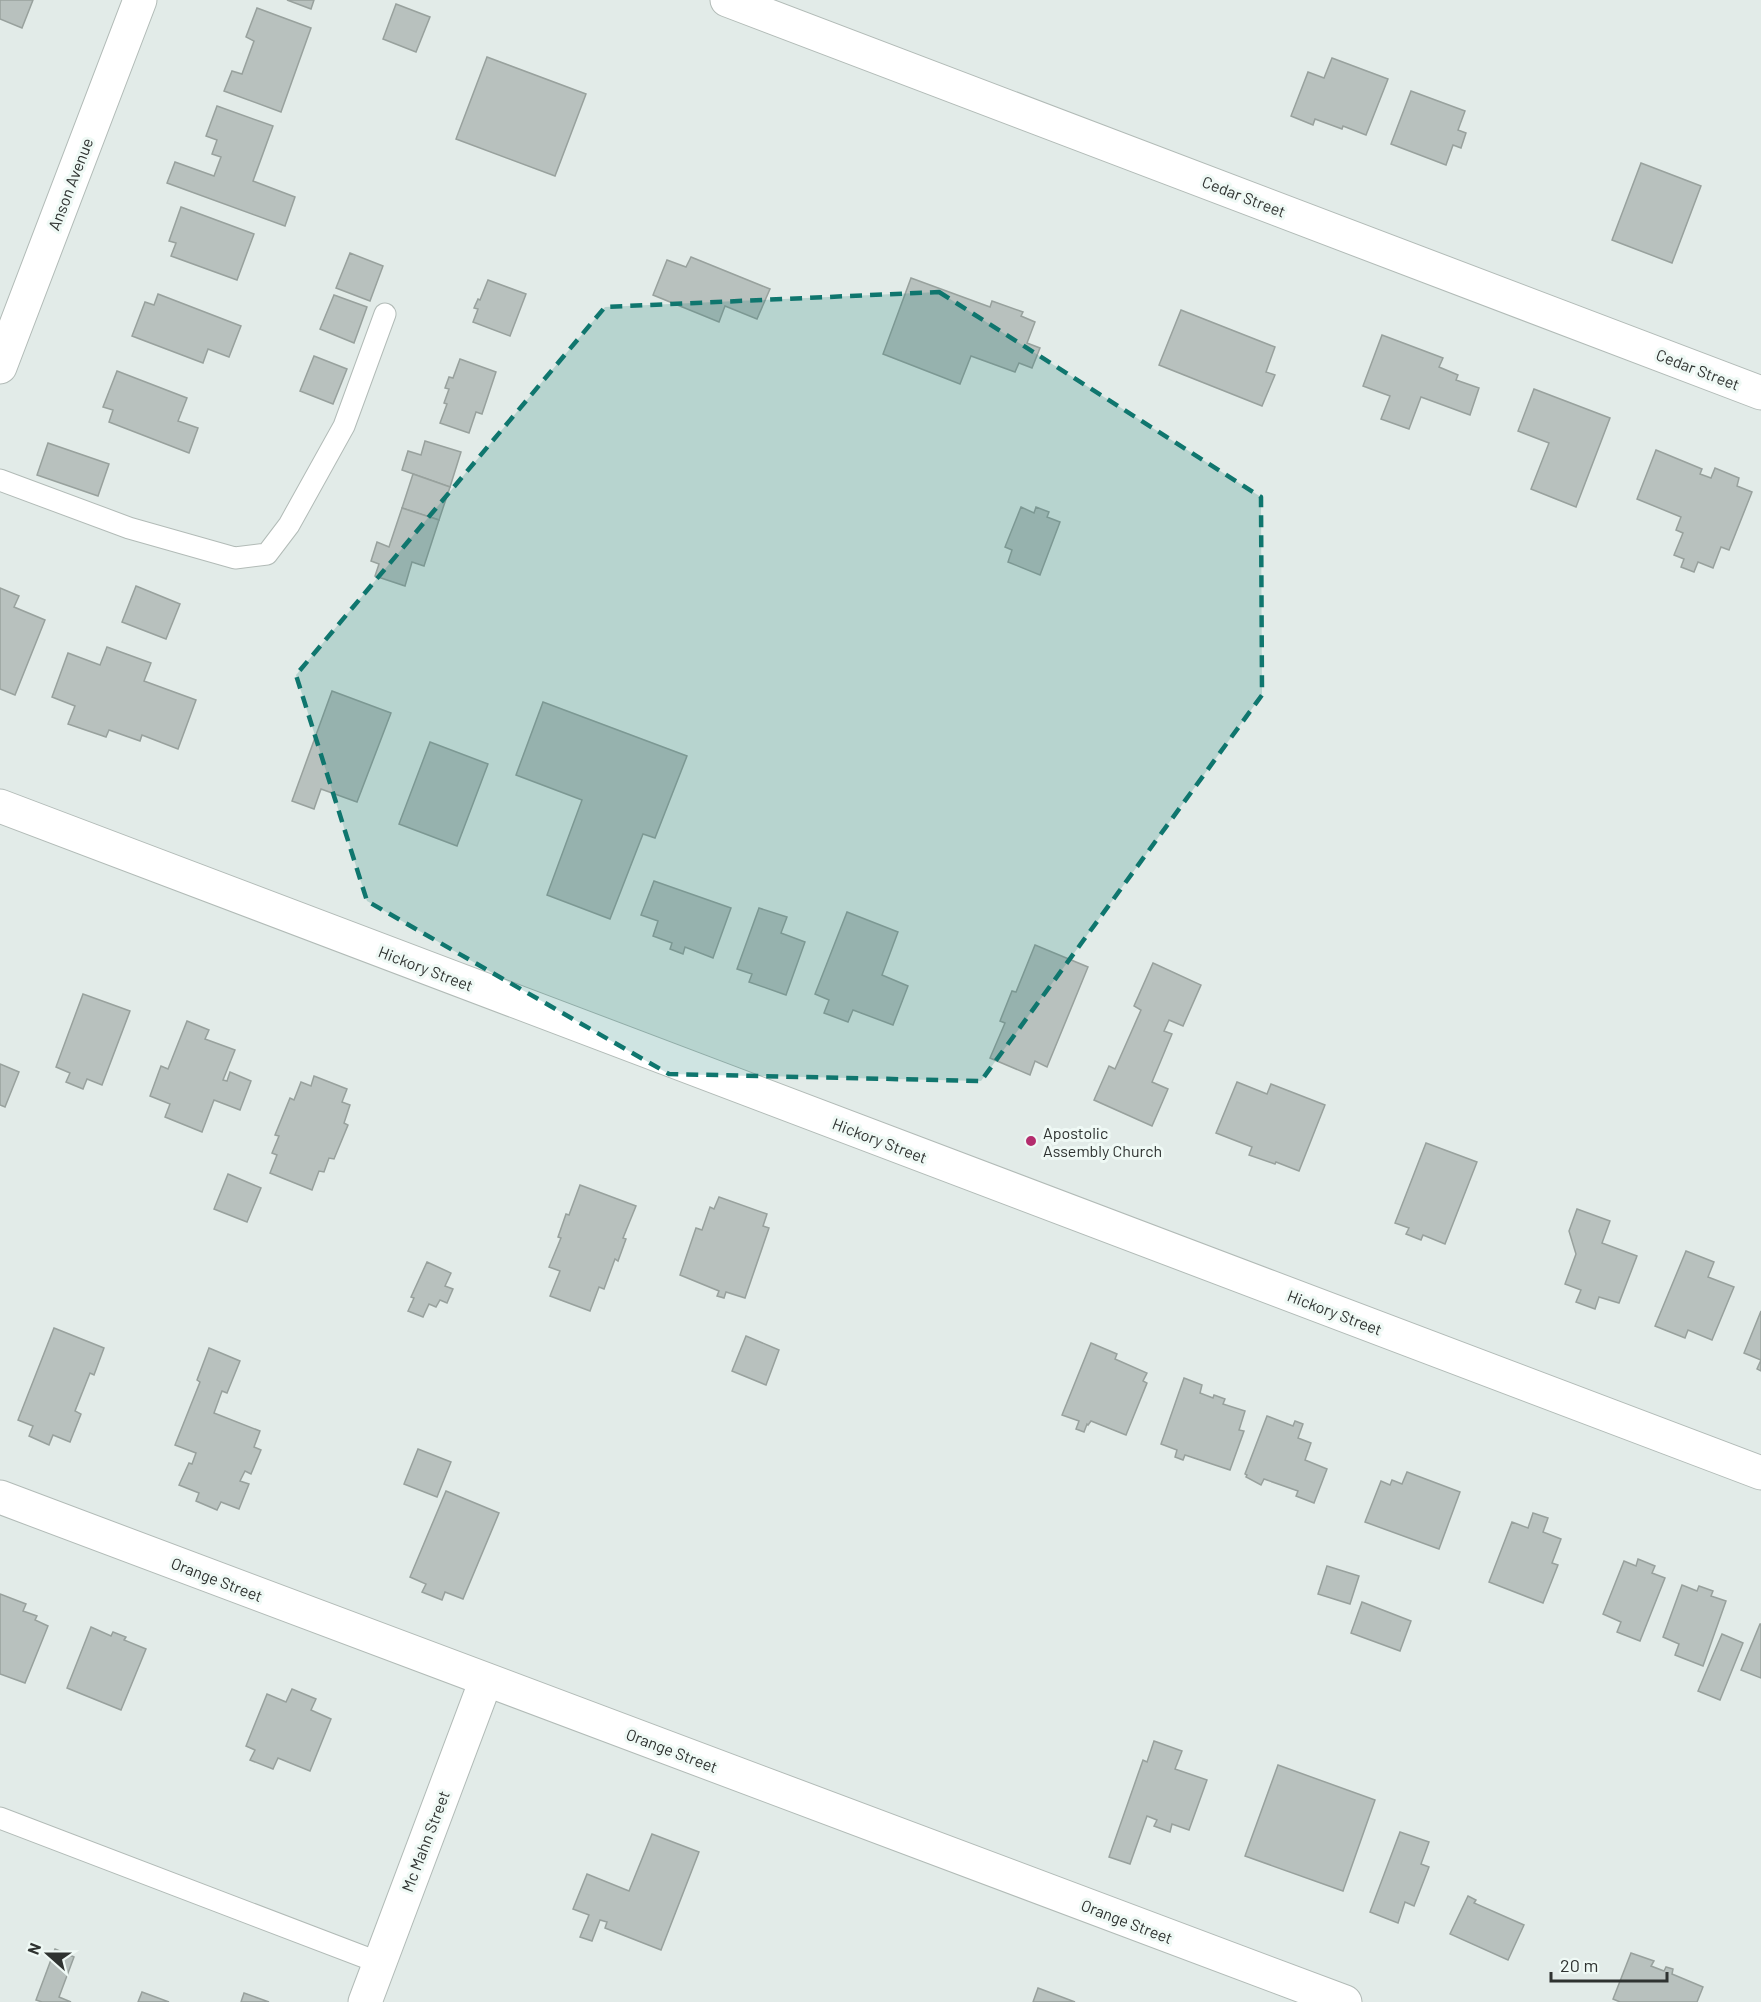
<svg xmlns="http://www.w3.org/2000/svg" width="1761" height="2002" viewBox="0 0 1761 2002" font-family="Barlow,sans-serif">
	<rect width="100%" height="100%" fill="#e2ebe8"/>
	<!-- building -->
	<g fill="#b8c1be" stroke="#98a19d" stroke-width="1.5">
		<polygon points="0,0 33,0 22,28 0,19"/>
		<polygon points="287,0 314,0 311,9"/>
		<polygon points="396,4 430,17 416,52 383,39"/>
		<polygon points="257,8 311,28 281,112 224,91 232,71 242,74 254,41 246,37"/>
		<polygon points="487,57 586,94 555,176 456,139"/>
		<polygon points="1332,58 1388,79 1366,135 1343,126 1342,129 1315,119 1313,125 1291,116 1308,72 1324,78"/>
		<polygon points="1411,91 1465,111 1458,130 1466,133 1461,148 1453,145 1446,165 1391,144"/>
		<polygon points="217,106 273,126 253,181 295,197 285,226 167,183 175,162 214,176 221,157 212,154 217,140 206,136"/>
		<polygon points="1641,163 1701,186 1672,263 1612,240"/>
		<polygon points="181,207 254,234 237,280 171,256 176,243 169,241"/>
		<polygon points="350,253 383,266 370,301 336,288"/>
		<polygon points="691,257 770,289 757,319 725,306 719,322 653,295 667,260 686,267"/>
		<polygon points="911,278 990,307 992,301 1023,312 1021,316 1035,322 1027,343 1040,348 1032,368 1019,363 1015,372 971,356 960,384 883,354"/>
		<polygon points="488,280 526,294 510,336 473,322 478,309 474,308 478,299 480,300"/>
		<polygon points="158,294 241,326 229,357 208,349 203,363 132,336 145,302 154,305"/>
		<polygon points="334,295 367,307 354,343 320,329"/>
		<polygon points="1181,310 1275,347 1266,372 1275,375 1262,406 1159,365"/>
		<polygon points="1382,335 1443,358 1439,367 1458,375 1456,380 1479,388 1470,415 1421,397 1409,429 1381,419 1390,396 1363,386"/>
		<polygon points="314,356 347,369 333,404 300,391"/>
		<polygon points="460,359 496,372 482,414 476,412 469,433 440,423 447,404 444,403 449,389 445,388 449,377 453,378"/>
		<polygon points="117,371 187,398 178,421 198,428 189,453 109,422 113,410 103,407"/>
		<polygon points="1534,389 1610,418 1576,507 1531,489 1549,443 1518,431"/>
		<polygon points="425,441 461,452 450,487 402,470 408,451 421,455"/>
		<polygon points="48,443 109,464 98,496 37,475"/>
		<polygon points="1656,450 1702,469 1700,474 1711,478 1715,468 1739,478 1737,486 1752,492 1729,550 1721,547 1713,568 1698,562 1694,572 1681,567 1684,559 1674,555 1683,533 1676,530 1681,517 1637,499"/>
		<polygon points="413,474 450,487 439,520 402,508"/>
		<polygon points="1021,507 1034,513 1036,507 1049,512 1047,517 1060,522 1040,575 1008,562 1012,550 1005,547"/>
		<polygon points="402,508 439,520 424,566 412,562 405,586 375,576 379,564 371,561 377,542 389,547"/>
		<polygon points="136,586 180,604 166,639 122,622"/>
		<polygon points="0,588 19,596 14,607 45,620 15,695 0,689"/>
		<polygon points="107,647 151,663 144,681 196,700 178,749 142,735 140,741 109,730 106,737 68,724 75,706 52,697 68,653 100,665"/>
		<polygon points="332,691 391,713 357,802 321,789 314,809 292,801"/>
		<polygon points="543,702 687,756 655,838 643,834 610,919 547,895 582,800 516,775"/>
		<polygon points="430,742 488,764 457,846 399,824"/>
		<polygon points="654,881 731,908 713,958 685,947 683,954 670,949 672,943 653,936 658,921 641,915"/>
		<polygon points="759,908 787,917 781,933 805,942 786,995 749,982 752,974 737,969"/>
		<polygon points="847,912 898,932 882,975 908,986 893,1025 853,1010 848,1022 824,1013 829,1000 815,994"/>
		<polygon points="1035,945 1088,967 1047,1067 1035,1061 1030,1075 990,1058 1005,1023 1000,1021 1012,991 1016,992"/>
		<polygon points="1153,963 1201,985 1183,1026 1169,1020 1164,1031 1172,1034 1152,1082 1168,1089 1152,1126 1094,1100 1109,1066 1115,1069 1141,1010 1134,1006"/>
		<polygon points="83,994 130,1011 102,1085 87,1079 83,1089 66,1082 70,1073 56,1067"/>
		<polygon points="187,1021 209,1030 205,1039 235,1050 223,1080 227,1081 230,1072 251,1081 240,1110 214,1100 202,1132 165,1117 170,1104 150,1096 161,1066 168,1069"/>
		<polygon points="0,1064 19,1072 5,1107 0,1105"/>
		<polygon points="314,1076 347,1089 342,1102 350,1105 344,1123 348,1125 334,1159 329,1158 324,1172 319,1171 312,1190 270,1173 277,1155 272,1153 279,1136 275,1135 290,1098 294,1100 301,1082 311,1086"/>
		<polygon points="1237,1082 1267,1094 1271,1084 1325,1105 1299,1171 1276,1162 1275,1164 1249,1155 1252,1147 1216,1133"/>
		<polygon points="1426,1143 1477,1162 1445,1244 1423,1235 1421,1240 1406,1234 1409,1228 1395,1223"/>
		<polygon points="228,1174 261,1188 247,1222 214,1209"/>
		<polygon points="580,1185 636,1206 623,1238 626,1239 618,1261 615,1259 604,1289 599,1287 590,1311 550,1296 560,1271 549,1267 561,1238 558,1237 566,1214 569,1215"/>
		<polygon points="719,1197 767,1214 763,1226 769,1228 745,1298 726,1292 724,1298 717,1296 719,1291 680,1275 696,1228 702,1230 710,1207 714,1209"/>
		<polygon points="1577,1209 1610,1221 1602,1243 1637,1256 1619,1303 1599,1297 1595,1309 1576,1302 1581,1290 1565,1284 1576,1254 1569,1231"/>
		<polygon points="1686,1251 1714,1262 1708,1277 1734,1287 1712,1340 1688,1330 1685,1338 1655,1326"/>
		<polygon points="427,1262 451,1273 445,1286 453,1289 447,1303 440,1300 436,1307 429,1304 423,1317 408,1311 414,1298 411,1297"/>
		<polygon points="1761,1311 1761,1371 1757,1369 1761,1360 1744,1353"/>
		<polygon points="54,1328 104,1348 94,1375 90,1373 75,1411 81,1414 70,1442 53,1435 49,1445 29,1436 33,1426 18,1420"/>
		<polygon points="746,1336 779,1350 766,1385 732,1371"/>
		<polygon points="1091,1343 1117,1354 1115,1359 1147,1373 1143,1381 1147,1383 1126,1435 1091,1421 1088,1425 1087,1424 1084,1432 1076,1429 1079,1421 1062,1415"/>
		<polygon points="209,1348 240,1361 227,1393 222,1391 214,1413 260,1431 254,1447 261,1450 251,1474 245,1471 240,1481 249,1484 239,1509 221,1502 217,1510 196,1501 199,1493 179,1485 189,1463 192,1464 196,1453 175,1445 200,1382 197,1380"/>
		<polygon points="1184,1378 1202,1385 1200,1393 1213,1398 1214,1395 1225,1399 1223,1404 1245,1411 1239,1430 1244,1431 1230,1470 1185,1455 1183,1460 1175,1457 1177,1450 1161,1444"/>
		<polygon points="1267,1416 1293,1426 1295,1421 1303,1424 1298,1438 1311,1443 1305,1460 1327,1469 1314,1503 1296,1496 1298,1491 1264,1479 1261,1485 1246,1477 1247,1475 1245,1474"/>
		<polygon points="418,1449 451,1462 437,1497 404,1484"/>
		<polygon points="1407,1472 1460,1492 1439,1549 1365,1522 1381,1481 1390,1485 1392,1480 1402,1484"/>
		<polygon points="446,1491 499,1513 463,1599 445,1592 442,1600 422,1592 426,1584 410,1577"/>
		<polygon points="1533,1513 1548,1518 1543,1532 1561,1539 1552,1563 1558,1565 1543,1603 1489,1582 1512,1522 1528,1528"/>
		<polygon points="1638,1559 1655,1566 1652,1573 1665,1578 1640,1641 1617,1632 1621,1622 1603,1614 1624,1561 1636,1566"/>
		<polygon points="1327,1566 1359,1576 1350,1604 1318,1594"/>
		<polygon points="1682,1585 1697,1591 1699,1586 1713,1591 1711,1596 1726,1601 1703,1666 1675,1655 1679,1644 1663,1637"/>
		<polygon points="0,1594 26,1604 23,1611 37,1616 35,1620 48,1626 25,1683 0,1674"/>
		<polygon points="1362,1602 1411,1621 1400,1651 1351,1633"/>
		<polygon points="1760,1624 1761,1624 1761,1678 1741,1670"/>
		<polygon points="91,1627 111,1636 113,1632 126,1637 124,1640 146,1649 121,1710 67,1688"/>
		<polygon points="1722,1634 1743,1643 1720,1700 1698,1691"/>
		<polygon points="292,1689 316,1699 311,1710 331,1719 310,1771 278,1758 273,1769 250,1760 255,1750 246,1746 267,1694 286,1702"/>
		<polygon points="1154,1741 1182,1751 1175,1769 1207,1780 1189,1830 1172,1824 1170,1832 1154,1826 1157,1820 1147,1816 1130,1864 1109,1857 1143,1760 1147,1762"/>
		<polygon points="1278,1765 1375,1800 1343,1891 1245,1856"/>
		<polygon points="1400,1832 1429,1842 1421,1864 1429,1867 1414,1906 1405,1902 1398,1923 1370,1912"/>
		<polygon points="652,1834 699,1852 661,1950 605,1928 607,1922 600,1920 592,1941 580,1937 589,1915 573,1909 587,1874 629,1891"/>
		<polygon points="1468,1896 1476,1900 1474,1903 1524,1925 1508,1960 1450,1934"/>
		<polygon points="55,1949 74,1957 59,1997 71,2002 42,2002 36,2000"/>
		<polygon points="1631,1953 1654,1961 1651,1966 1664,1971 1666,1967 1673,1969 1672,1974 1703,1987 1697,2002 1620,2002 1613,1999"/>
		<polygon points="1038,1988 1075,2002 1033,2002"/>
		<polygon points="142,1992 169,2002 138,2002"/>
		<polygon points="244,1993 269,2002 241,2002"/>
	</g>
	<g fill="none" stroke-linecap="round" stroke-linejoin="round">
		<!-- service casing -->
		<g stroke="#b2bbb7" stroke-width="23">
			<g id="service">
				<polyline points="0,480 129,528 235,558 267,554 289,525 344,426 385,314"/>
				<polyline points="0,1818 380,1963"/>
			</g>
		</g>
		<!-- minor casing -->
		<g stroke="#b2bbb7" stroke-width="35">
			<g id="minor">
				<polyline points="727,0 1761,393"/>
				<polyline points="0,367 140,0"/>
				<polyline points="0,806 1761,1473"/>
				<polyline points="0,1497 1345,2002"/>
				<polyline points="365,2002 486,1680"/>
			</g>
		</g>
		<!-- service -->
		<use href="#service" stroke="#fff" stroke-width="21"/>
		<!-- minor -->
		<use href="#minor" stroke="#fff" stroke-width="33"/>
	</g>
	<!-- marked area -->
	<path fill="#0f766e" fill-opacity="0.2" stroke="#0f766e" stroke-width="4.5" stroke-dasharray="12 8" stroke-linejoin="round" d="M939,292L1261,497L1262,695L981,1081L669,1074L367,901L296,675L605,307Z"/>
	<!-- markers -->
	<circle fill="#b42c6d" stroke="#eff9f5" stroke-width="2" cx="1031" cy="1141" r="6"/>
	<g text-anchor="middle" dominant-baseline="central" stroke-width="6" stroke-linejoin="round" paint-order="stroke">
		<!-- street labels -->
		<g font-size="16" fill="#2f3331" stroke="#eff9f5">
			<text transform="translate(70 184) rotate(-69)">Anson Avenue</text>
			<text transform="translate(1244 196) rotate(21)">Cedar Street</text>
			<text transform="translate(1698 369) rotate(21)">Cedar Street</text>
			<text transform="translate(426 968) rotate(21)">Hickory Street</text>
			<text transform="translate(880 1140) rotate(21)">Hickory Street</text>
			<text transform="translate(1335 1312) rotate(21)">Hickory Street</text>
			<text transform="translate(217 1579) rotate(21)">Orange Street</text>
			<text transform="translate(672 1750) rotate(21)">Orange Street</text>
			<text transform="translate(425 1841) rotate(-69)">Mc Mahn Street</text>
			<text transform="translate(1127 1921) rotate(21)">Orange Street</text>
		</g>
		<!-- poi labels -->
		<g font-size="16" fill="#2f3331" stroke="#eff9f5" text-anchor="start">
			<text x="1043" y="1132">Apostolic<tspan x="1043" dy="18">Assembly Church</tspan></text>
		</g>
	</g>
	<!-- north arrow -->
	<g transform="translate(48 1954) rotate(291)" stroke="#eff9f5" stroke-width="4.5" paint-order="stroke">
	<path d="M0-4.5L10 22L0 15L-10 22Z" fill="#2f3331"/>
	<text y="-9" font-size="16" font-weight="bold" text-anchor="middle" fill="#2f3331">N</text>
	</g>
	<!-- scale -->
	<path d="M1551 1972v9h116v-9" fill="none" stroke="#2f3331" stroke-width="3"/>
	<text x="1560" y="1972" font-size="18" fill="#2f3331" stroke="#eff9f5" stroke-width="4.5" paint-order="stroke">20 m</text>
</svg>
